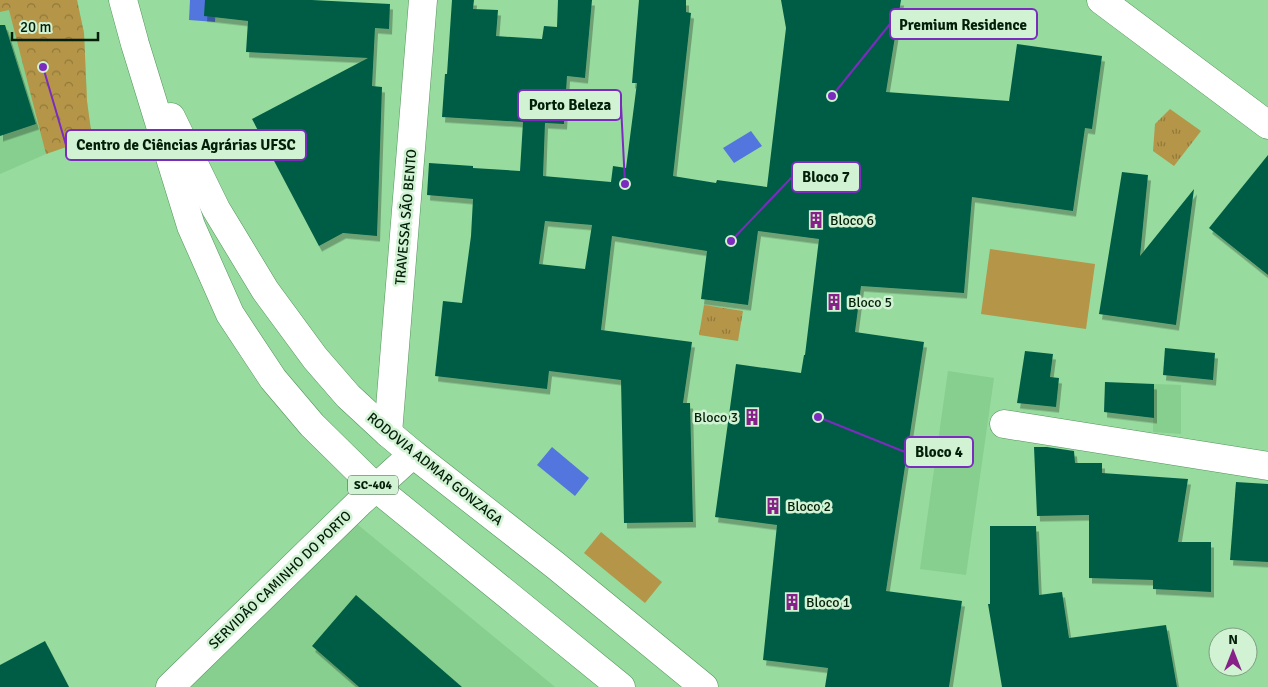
<svg xmlns="http://www.w3.org/2000/svg" width="1268" height="687" viewBox="0 0 1268 687" font-family="Signika,sans-serif">
	<defs>
		<pattern id="grass-tufts" width="24" height="20" patternUnits="userSpaceOnUse" patternTransform="scale(1.25)"><rect width="24" height="20" fill="#b59548"/><path d="M3 7l-1-3M5 7V3M7 7l1-3M15 17l-1-3M17 17v-4M19 17l1-3" fill="none" stroke="#91793a"/></pattern>
		<pattern id="forest-crowns" width="20" height="18" patternUnits="userSpaceOnUse" patternTransform="scale(1.25)"><rect width="20" height="18" fill="#b59548"/><path d="M2 6a3 3 0 1 1 6 0M12 15a3 3 0 1 1 6 0" fill="none" stroke="#91793a"/></pattern>
		<filter id="shadow"><feDropShadow dx="3" dy="5.5" stdDeviation="0" flood-color="#0004"/></filter>
	</defs>
	<rect width="100%" height="100%" fill="#97db9e"/>
	<!-- built -->
	<g fill="#87cf8e">
		<polygon points="0,0 77,0 84,33 87,101 92,138 46,154 0,174"/>
		<polygon points="948,371 994,378 966,575 920,569"/>
		<polygon points="1154,384 1181,385 1181,434 1153,432"/>
		<polygon points="357,524 555,687 190,687"/>
	</g>
	<!-- grass -->
	<g fill="url(#grass-tufts)">
		<polygon points="1170,109 1201,131 1174,166 1153,151 1155,124"/>
		<polygon points="704,305 743,311 738,341 699,335"/>
	</g>
	<!-- forest -->
	<polygon fill="url(#forest-crowns)" points="0,0 77,0 84,33 87,101 92,138 46,154 9,10 0,12"/>
	<!-- garden -->
	<g fill="#b59548">
		<polygon points="990,249 1095,264 1086,329 981,314"/>
		<polygon points="601,532 662,582 645,603 584,553"/>
	</g>
	<!-- water -->
	<g fill="#5276dd">
		<polygon points="190,0 216,0 215,22 189,20"/>
		<polygon points="751,131 762,146 734,163 723,148"/>
		<polygon points="552,447 589,478 575,496 537,465"/>
	</g>
	<!-- building -->
	<g fill="#025d44" fill-rule="evenodd" filter="url(#shadow)">
		<polygon points="205,0 312,0 390,4 389,29 375,28 372,86 382,87 377,236 343,233 319,246 252,119 368,58 246,52 248,21 204,16"/>
		<path d="M452,0H474L473,9L498,10L496,36L542,39L544,26L557,27L558,0H592L585,78L567,76L564,124L545,123L543,176L611,182L613,166L626,168L637,83H632L639,0H686V12L691,13L673,176L716,183L717,180L767,187L786,28L781,0H901L886,92L1009,101L1017,44L1102,56L1092,129L1085,128L1073,211L972,197L964,293L861,286L855,332L924,342L886,591L962,601L949,687H825L828,668L763,660L777,525L715,517L736,364L801,373L804,355H805L819,239L758,231L748,305L701,299L707,251L612,236L601,330L692,342L683,403H690L693,522L624,523L621,380L549,371L547,389L435,376L443,301L462,303L471,236L473,199L427,195L429,163L473,166V168L520,171L523,122L442,117L445,74H447ZM545,221L592,225L585,269L539,264Z"/>
		<polygon points="0,25 5,25 36,124 0,136"/>
		<polygon points="1268,155 1268,275 1209,228"/>
		<polygon points="1122,172 1148,175 1140,256 1194,189 1176,325 1099,314"/>
		<polygon points="1165,348 1215,353 1213,380 1163,375"/>
		<polygon points="1025,351 1053,354 1050,377 1059,378 1056,407 1017,403"/>
		<polygon points="1105,382 1154,384 1154,418 1104,412"/>
		<polygon points="1034,447 1047,447 1074,451 1075,463 1102,463 1102,473 1188,479 1178,542 1211,542 1211,592 1153,589 1153,580 1089,578 1089,515 1037,516"/>
		<polygon points="1236,482 1268,484 1268,562 1230,560"/>
		<polygon points="990,526 1036,526 1039,595 1062,592 1069,638 1166,625 1177,687 1002,687 988,604 990,604"/>
		<polygon points="356,595 462,687 359,687 312,646"/>
		<polygon points="45,641 69,687 0,687 0,665"/>
	</g>
	<g fill="none" stroke-linecap="round" stroke-linejoin="round">
		<!-- street casing -->
		<g stroke="#53945b" stroke-width="29">
			<g id="street">
				<polyline points="1004,424 1268,466"/>
				<polyline points="388,433 423,0"/>
				<polyline points="170,687 359,503 413,454"/>
			</g>
		</g>
		<!-- secondary casing -->
		<g stroke="#53945b" stroke-width="29">
			<polyline id="secondary" points="1101,0 1268,125"/>
		</g>
		<!-- primary casing -->
		<g stroke="#53945b" stroke-width="29">
			<g id="primary">
				<polyline points="123,0 135,44 191,226 230,314 273,379 312,425 375,487 621,687"/>
				<polyline points="171,117 216,209 265,290 315,358 348,396 388,433 413,454 555,565 704,687"/>
			</g>
		</g>
		<!-- street -->
		<use href="#street" stroke="#fff" stroke-width="28"/>
		<!-- secondary -->
		<use href="#secondary" stroke="#fff" stroke-width="28"/>
		<!-- primary -->
		<use href="#primary" stroke="#fff" stroke-width="28"/>
	</g>
	<!-- icons -->
	<defs>
		<g id="building-bare" transform="scale(1.35)"><path d="M-4-6H4V6H1V3H-1V6H-4ZM-2.5-4.3h1.7v1.8h-1.7ZM.8-4.3h1.7v1.8H.8ZM-2.5-1h1.7V.8h-1.7ZM.8-1h1.7V.8H.8Z" fill="#872189" stroke="#d1f2d3" stroke-width="2.5" paint-order="stroke"/></g>
	</defs>
	<g fill-rule="evenodd">
		<use href="#building-bare" x="816" y="220"/>
		<use href="#building-bare" x="834" y="302"/>
		<use href="#building-bare" x="752" y="417"/>
		<use href="#building-bare" x="773" y="506"/>
		<use href="#building-bare" x="792" y="602"/>
	</g>
	<g text-anchor="middle" dominant-baseline="central" stroke-width="5" stroke-linejoin="round" paint-order="stroke">
		<!-- shield labels -->
		<rect fill="#d1f2d3" stroke="#425e46" stroke-width="1" x="348" y="475.5" width="50" height="19" rx="4"/>
		<g font-size="12" font-weight="bold" fill="#041f09">
			<text x="373" y="485">SC-404</text>
		</g>
		<!-- street labels -->
		<g font-size="14" fill="#041f09" stroke="#d1f2d3">
			<text transform="translate(406 217) rotate(-85)">TRAVESSA SÃO BENTO</text>
			<text transform="translate(435 469) rotate(39)">RODOVIA ADMAR GONZAGA</text>
			<text transform="translate(280 580) rotate(-44)">SERVIDÃO CAMINHO DO PORTO</text>
		</g>
		<!-- poi labels -->
		<g font-size="14" fill="#041f09" stroke="#d1f2d3" text-anchor="start">
			<text x="830" y="220">Bloco 6</text>
			<text x="848" y="302">Bloco 5</text>
			<text x="738" y="417" text-anchor="end">Bloco 3</text>
			<text x="787" y="506">Bloco 2</text>
			<text x="806" y="602">Bloco 1</text>
		</g>
	</g>
	<!-- callouts -->
	<path fill="none" stroke="#7b2cbf" stroke-width="2" d="M832 96L890 24M625 184L621 105M43 67L66 145M731 241L792 177M818 417L905 452"/>
	<g fill="#7b2cbf" stroke="#d1f2d3" stroke-width="2">
		<circle cx="832" cy="96" r="5"/>
		<circle cx="625" cy="184" r="5"/>
		<circle cx="43" cy="67" r="5"/>
		<circle cx="731" cy="241" r="5"/>
		<circle cx="818" cy="417" r="5"/>
	</g>
	<g fill="#d1f2d3" stroke="#7b2cbf" stroke-width="2">
		<rect x="890" y="9" width="147" height="30" rx="5"/>
		<rect x="518" y="90" width="103" height="30" rx="5"/>
		<rect x="66" y="130" width="240" height="30" rx="5"/>
		<rect x="792" y="162" width="68" height="30" rx="5"/>
		<rect x="905" y="437" width="68" height="30" rx="5"/>
	</g>
	<g font-size="15" text-anchor="middle" font-weight="bold" fill="#041f09">
		<text x="963" y="30">Premium Residence</text>
		<text x="570" y="110">Porto Beleza</text>
		<text x="186" y="150">Centro de Ciências Agrárias UFSC</text>
		<text x="826" y="182">Bloco 7</text>
		<text x="939" y="457">Bloco 4</text>
	</g>
	<!-- north arrow -->
	<g transform="translate(1233 652)"><circle r="24" fill="#d1f2d3" stroke="#7f9e82"/>
	<path d="M0-4L9 19L0 12L-9 19Z" fill="#872189"/>
	<text y="-8" font-size="14" font-weight="bold" text-anchor="middle" fill="#041f09">N</text>
	</g>
	<!-- scale -->
	<path d="M12 32v8h86v-8" fill="none" stroke="#041f09" stroke-width="2.5"/>
	<text x="20" y="32" font-size="15" fill="#041f09" stroke="#d1f2d3" stroke-width="4" paint-order="stroke">20 m</text>
</svg>
